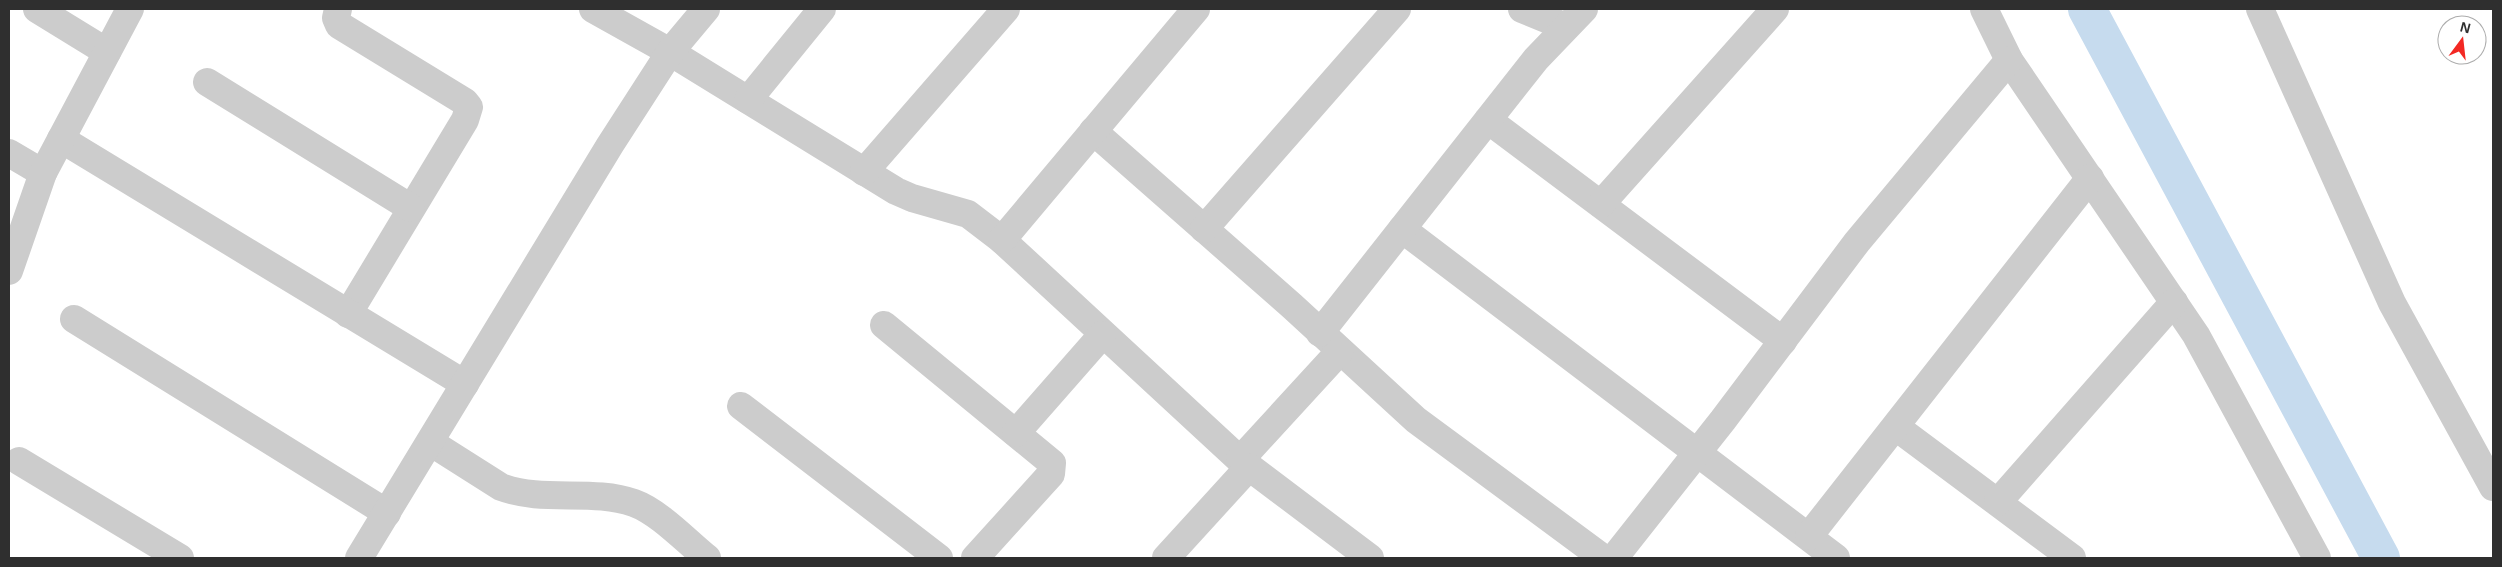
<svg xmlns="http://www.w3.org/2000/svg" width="2502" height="567" viewBox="0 0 2502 567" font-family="Arial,sans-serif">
	<rect width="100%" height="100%" fill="#fff"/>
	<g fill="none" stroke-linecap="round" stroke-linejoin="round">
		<!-- canal -->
		<polyline stroke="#c6dbee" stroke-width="38" points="2087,9 2381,558"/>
		<!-- minor -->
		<g stroke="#ccc" stroke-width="28">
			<polyline points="37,9 107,52"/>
			<polyline points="338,9 336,18 339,25 465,102 469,107 465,120 348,314"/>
			<polyline points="593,9 670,52 896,191 912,198 968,214 1002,240 1240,460 1370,558"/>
			<polyline points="1522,9 1566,27"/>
			<polyline points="1984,9 2009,60 2196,335 2317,558"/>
			<polyline points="2260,9 2392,303 2493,487"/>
			<polyline points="207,82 411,208"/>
			<polyline points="748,100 822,9"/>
			<polyline points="1488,120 1783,341"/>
			<polyline points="1093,131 1292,306 1416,420 1603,558"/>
			<polyline points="61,139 465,384"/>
			<polyline points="9,153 43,173"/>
			<polyline points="864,172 1006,9"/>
			<polyline points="1601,204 1775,9"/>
			<polyline points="1204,229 1397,9"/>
			<polyline points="1402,229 1836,558"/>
			<polyline points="1002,240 1196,9"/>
			<polyline points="9,271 43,173 130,9"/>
			<polyline points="74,319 387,513"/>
			<polyline points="884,325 1052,463 1051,474 975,558"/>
			<polyline points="1320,333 1536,59 1584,9"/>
			<polyline points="741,406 939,558"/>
			<polyline points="1896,427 2072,558"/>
			<polyline points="1016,433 1102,335"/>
			<path d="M430,442L501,487C544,503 592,488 634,503C659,512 686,541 707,558"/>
			<polyline points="1240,460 1340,351"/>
			<polyline points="19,461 180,558"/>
			<polyline points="1998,502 2174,302"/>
			<polyline points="1809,536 2090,178"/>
			<polyline points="359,558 610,145 670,52 706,9"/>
			<polyline points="1166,558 1249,467"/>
			<polyline points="1614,558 1723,420 1857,242 2009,60"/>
		</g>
	</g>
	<!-- border -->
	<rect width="2502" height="567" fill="none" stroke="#2f2f2f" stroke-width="20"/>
	<!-- north arrow -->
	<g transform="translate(2462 40) rotate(15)"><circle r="24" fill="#ffffff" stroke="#acacac"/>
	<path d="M0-4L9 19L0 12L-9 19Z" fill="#f32823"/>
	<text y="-8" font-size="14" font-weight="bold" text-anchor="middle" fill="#2f2f2f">N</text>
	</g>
</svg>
